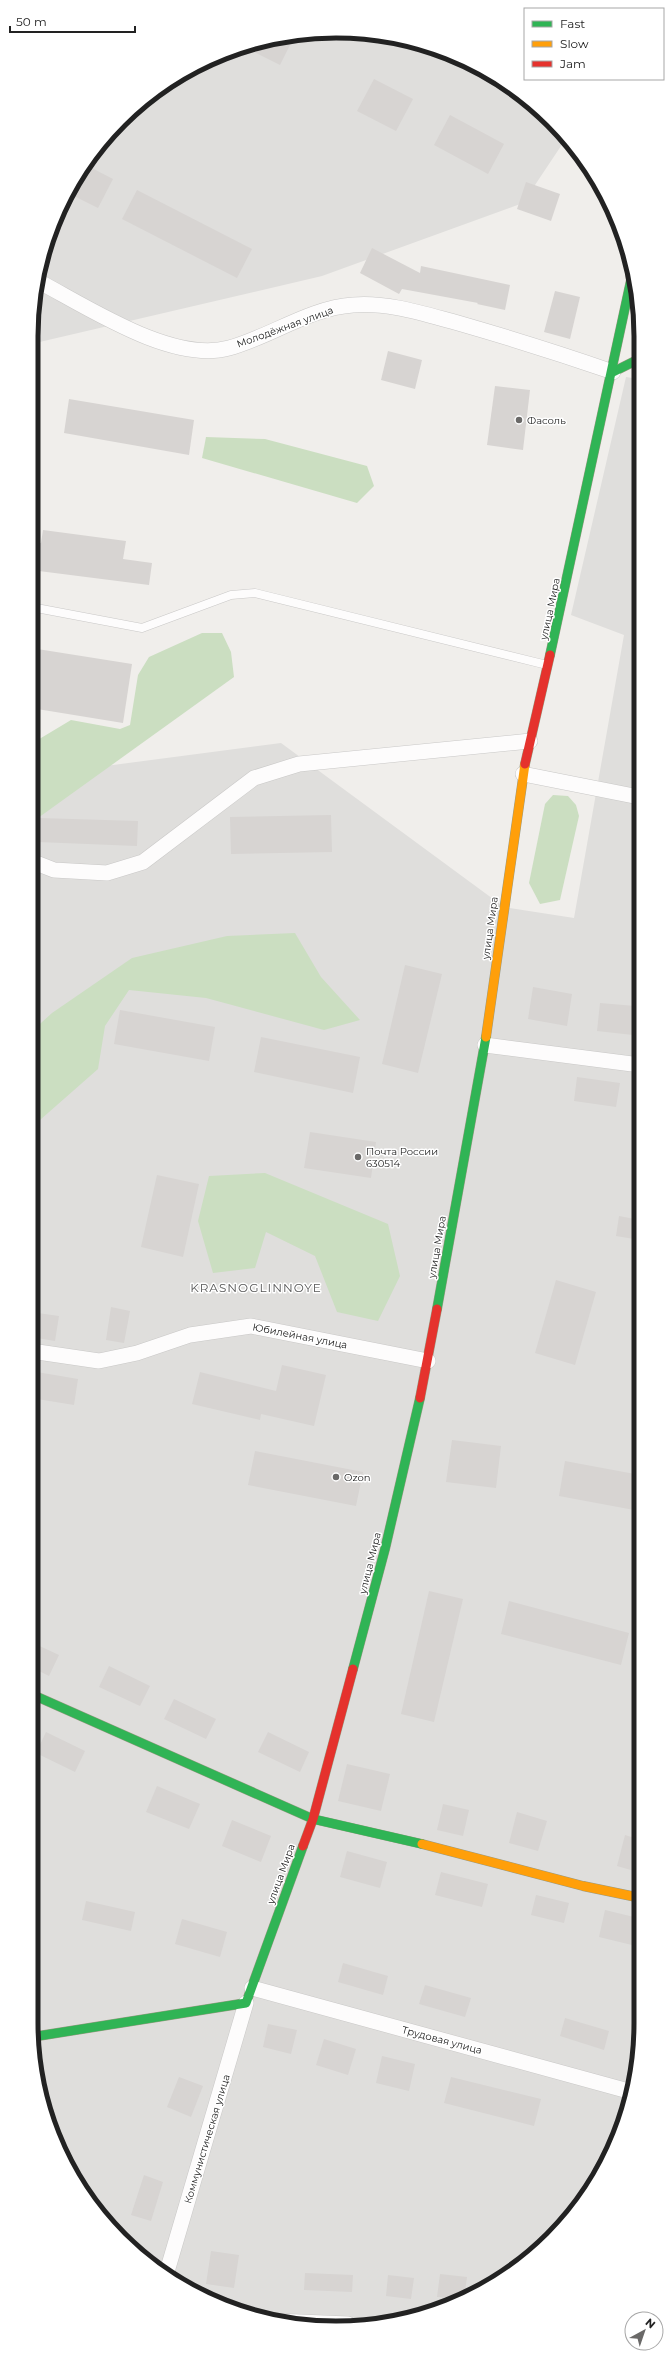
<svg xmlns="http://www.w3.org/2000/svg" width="672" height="2359" viewBox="0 0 672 2359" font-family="Montserrat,sans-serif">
	<rect width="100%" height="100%" fill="#f0eeeb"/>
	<!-- residential -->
	<g fill="#dfdedc">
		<polygon points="336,31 395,37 488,72 567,137 523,203 322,276 31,344 37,277 54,219 82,167 120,120 166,83 219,54 276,37"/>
		<polygon points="626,377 639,379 641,2023 635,2082 618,2139 590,2192 521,2265 471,2296 415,2318 316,2327 257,2318 201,2296 151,2265 107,2224 54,2140 37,2082 31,2023 31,1880 38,1840 31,1836 31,850 52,773 281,743 504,907 574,918 624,635 571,615"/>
	</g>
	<!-- forest -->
	<g fill="#cbdec1">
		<polygon points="206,437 265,439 367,466 374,486 357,503 202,458"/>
		<polygon points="202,633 222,633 231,652 234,677 31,823 31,744 71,720 120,729 130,725 138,675 149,657"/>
		<polygon points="553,795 568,796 576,805 579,816 560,900 540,904 529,883 545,804"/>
		<polygon points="295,933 321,977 360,1020 324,1030 206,998 129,990 105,1026 98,1069 40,1120 31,1125 31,1032 52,1013 132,958 227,936"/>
		<polygon points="265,1173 388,1224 400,1276 378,1321 337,1312 315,1256 266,1232 255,1268 213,1273 198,1221 209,1176"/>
	</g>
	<!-- building -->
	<g fill="#d7d4d2">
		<polygon points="295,35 280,65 244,47 276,37"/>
		<polygon points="374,79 413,99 396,131 357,111"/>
		<polygon points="450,115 504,144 488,174 434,145"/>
		<polygon points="84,164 113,179 98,208 68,193"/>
		<polygon points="526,182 560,194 551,221 517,209"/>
		<polygon points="137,190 252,249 237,278 122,219"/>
		<polygon points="372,248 420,273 421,266 510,285 505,310 477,304 478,303 402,289 399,294 360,273"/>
		<polygon points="555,291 580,297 570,339 544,332"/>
		<polygon points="388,351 422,360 415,389 381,380"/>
		<polygon points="495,386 530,390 523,450 487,445"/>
		<polygon points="69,399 194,420 189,455 64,433"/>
		<polygon points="43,530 126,541 123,559 152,563 149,585 31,570 31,542 41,543"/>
		<polygon points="31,648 132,664 123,723 31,708"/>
		<polygon points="331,815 332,852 231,854 230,817"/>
		<polygon points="39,818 138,821 137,846 38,842"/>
		<polygon points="405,965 442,974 418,1073 382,1064"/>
		<polygon points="533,987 572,994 567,1026 528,1019"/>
		<polygon points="600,1003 635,1006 633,1035 597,1031"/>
		<polygon points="120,1010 215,1027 209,1061 114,1044"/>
		<polygon points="261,1037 360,1057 353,1093 254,1072"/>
		<polygon points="577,1077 620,1083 616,1107 574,1101"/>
		<polygon points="310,1132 376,1142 371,1178 304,1168"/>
		<polygon points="157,1175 199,1184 183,1257 141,1247"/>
		<polygon points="619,1216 640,1220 640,1240 616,1236"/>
		<polygon points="556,1280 596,1292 575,1365 535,1353"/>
		<polygon points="111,1307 130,1311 124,1343 106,1340"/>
		<polygon points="31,1312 59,1316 55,1341 31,1337"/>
		<polygon points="282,1365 326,1375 314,1426 261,1414 260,1420 192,1404 200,1372 276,1391"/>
		<polygon points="31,1371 78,1379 74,1405 31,1398"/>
		<polygon points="452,1440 501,1446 496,1488 446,1482"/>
		<polygon points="255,1451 363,1472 356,1506 248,1485"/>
		<polygon points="565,1461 640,1475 634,1510 559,1496"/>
		<polygon points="429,1591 463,1599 434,1722 401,1714"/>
		<polygon points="509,1601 629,1633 621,1665 501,1634"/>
		<polygon points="31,1642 59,1655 49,1676 31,1667"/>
		<polygon points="109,1666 150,1686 140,1706 99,1687"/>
		<polygon points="174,1699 216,1719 206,1739 164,1719"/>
		<polygon points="46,1732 85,1751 75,1772 36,1753"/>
		<polygon points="268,1732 309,1752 300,1772 258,1752"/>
		<polygon points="347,1764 390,1774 381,1811 338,1801"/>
		<polygon points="157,1786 200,1804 189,1829 146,1812"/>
		<polygon points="443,1804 469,1810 463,1836 437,1830"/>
		<polygon points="517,1812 547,1821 538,1851 509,1843"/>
		<polygon points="232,1820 271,1836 261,1862 222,1846"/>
		<polygon points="625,1835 641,1840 641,1873 617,1866"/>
		<polygon points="347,1851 387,1862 380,1888 340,1877"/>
		<polygon points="441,1872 488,1884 482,1907 435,1895"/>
		<polygon points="536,1895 569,1903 564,1923 531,1915"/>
		<polygon points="86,1901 135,1912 131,1931 82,1920"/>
		<polygon points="605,1910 638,1918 632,1945 599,1937"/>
		<polygon points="182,1919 227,1932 220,1957 175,1944"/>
		<polygon points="343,1963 388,1976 383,1995 338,1982"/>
		<polygon points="425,1985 471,1998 465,2017 419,2004"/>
		<polygon points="565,2018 609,2031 604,2050 560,2036"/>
		<polygon points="268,2024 297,2030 291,2054 263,2047"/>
		<polygon points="324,2039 356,2049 348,2075 316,2065"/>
		<polygon points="382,2056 415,2064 409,2091 376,2083"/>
		<polygon points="179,2077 203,2086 191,2117 167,2107"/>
		<polygon points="451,2077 541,2099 534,2126 444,2103"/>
		<polygon points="144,2175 163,2182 151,2221 131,2215"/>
		<polygon points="211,2251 239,2255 234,2288 206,2284"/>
		<polygon points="305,2273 353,2275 352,2292 304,2290"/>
		<polygon points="440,2274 467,2277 464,2299 437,2297"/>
		<polygon points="388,2275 414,2278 411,2299 386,2296"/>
	</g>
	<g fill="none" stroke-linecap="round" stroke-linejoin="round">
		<!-- lane casing -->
		<g stroke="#c9c8c7" stroke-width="9">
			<polyline id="lane" points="31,607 142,628 231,595 255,593 547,665"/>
		</g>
		<!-- street casing -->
		<g stroke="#c9c8c7" stroke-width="16">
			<g id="street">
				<path d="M36,280C86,306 172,364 229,348C270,337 309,308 353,305C388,302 424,314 458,323C510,338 561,354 613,372"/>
				<polyline points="523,774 639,797"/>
				<polyline points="31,861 54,870 107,873 143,862 254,778 299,764 530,741"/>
				<polyline points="485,1045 640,1065"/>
				<polyline points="31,1351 99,1361 137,1353 190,1335 251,1326 428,1361"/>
				<polyline points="252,1988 632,2092"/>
				<polyline points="166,2275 246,2003"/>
				<polyline points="275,2321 348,2324"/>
			</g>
		</g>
		<!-- fast casing -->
		<g stroke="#999a82" stroke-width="10">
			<g id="fast">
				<polyline points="613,372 639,359"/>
				<polyline points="550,655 631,280 630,269"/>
				<polyline points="437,1309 486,1037"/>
				<polyline points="353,1669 385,1549 420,1398"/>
				<polyline points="31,1694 313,1819 422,1844"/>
				<polyline points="32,2037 246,2003 303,1846"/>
			</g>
		</g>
		<!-- slow casing -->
		<g stroke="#999a82" stroke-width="10">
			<g id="slow">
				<polyline points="486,1037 525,764"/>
				<polyline points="422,1844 583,1886 641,1898"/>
			</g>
		</g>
		<!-- jam casing -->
		<g stroke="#999a82" stroke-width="10">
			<g id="jam">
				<polyline points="525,764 550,655"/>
				<polyline points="420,1398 437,1309"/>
				<polyline points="303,1846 313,1819 353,1669"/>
			</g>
		</g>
		<!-- lane -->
		<use href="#lane" stroke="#fdfcfc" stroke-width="8"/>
		<!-- street -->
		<use href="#street" stroke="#fdfcfc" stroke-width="15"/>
		<!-- fast -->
		<use href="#fast" stroke="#30b455" stroke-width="9"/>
		<!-- slow -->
		<use href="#slow" stroke="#ff9f0a" stroke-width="9"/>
		<!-- jam -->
		<use href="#jam" stroke="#e5322d" stroke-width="9"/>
	</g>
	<!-- markers -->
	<g fill="#6a6968" stroke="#fff" stroke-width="1.5">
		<circle cx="519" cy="420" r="4"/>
		<circle cx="358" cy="1157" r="4"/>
		<circle cx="336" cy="1477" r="4"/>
	</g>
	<g text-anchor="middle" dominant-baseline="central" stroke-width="3" stroke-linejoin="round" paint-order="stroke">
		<!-- street labels -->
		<g font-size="10" fill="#222" stroke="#fff">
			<text transform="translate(285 327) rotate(-20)">Молодёжная улица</text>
			<text transform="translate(550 609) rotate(-78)">улица Мира</text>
			<text transform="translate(490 928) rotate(-82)">улица Мира</text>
			<text transform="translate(437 1247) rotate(-80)">улица Мира</text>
			<text transform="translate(300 1336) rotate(11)">Юбилейная улица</text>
			<text transform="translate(370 1563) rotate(-76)">улица Мира</text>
			<text transform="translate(281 1874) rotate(-70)">улица Мира</text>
			<text transform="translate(442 2040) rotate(15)">Трудовая улица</text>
			<text transform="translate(207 2139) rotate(-73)">Коммунистическая улица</text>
		</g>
		<!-- poi labels -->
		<g font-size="10" fill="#222" stroke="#fff" text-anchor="start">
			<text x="527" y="420">Фасоль</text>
			<text x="366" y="1151">Почта России<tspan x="366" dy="12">630514</tspan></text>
			<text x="344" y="1477">Ozon</text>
		</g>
		<!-- quarter labels -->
		<g font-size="12" letter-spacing="1" fill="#555" stroke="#fff">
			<text x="256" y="1287">KRASNOGLINNOYE</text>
		</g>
	</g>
	<!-- crop -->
	<path d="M0 0H672V2359H0ZM336 38H336A298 298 0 0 1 634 336V2023A298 298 0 0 1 336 2321H336A298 298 0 0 1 38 2023V336A298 298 0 0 1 336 38Z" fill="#fff" fill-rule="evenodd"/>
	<path fill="none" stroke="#222" stroke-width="5" d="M336 38H336A298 298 0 0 1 634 336V2023A298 298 0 0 1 336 2321H336A298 298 0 0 1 38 2023V336A298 298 0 0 1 336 38Z"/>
	<!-- legend -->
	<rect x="524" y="8" width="140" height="72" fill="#ffffff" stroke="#a7a7a7"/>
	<rect x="532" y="21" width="20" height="6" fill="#30b455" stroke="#a7a7a7"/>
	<text x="560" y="28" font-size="12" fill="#222222">Fast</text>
	<rect x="532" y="41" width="20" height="6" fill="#ff9f0a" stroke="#a7a7a7"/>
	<text x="560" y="48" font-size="12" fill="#222222">Slow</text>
	<rect x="532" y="61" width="20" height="6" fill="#e5322d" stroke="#a7a7a7"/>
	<text x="560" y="68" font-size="12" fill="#222222">Jam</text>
	<!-- north arrow -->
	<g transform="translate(644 2331) rotate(40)"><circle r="19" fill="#ffffff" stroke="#a7a7a7"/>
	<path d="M0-3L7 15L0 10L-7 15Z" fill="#6a6968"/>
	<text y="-6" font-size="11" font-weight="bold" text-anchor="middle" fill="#222222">N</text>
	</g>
	<!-- scale -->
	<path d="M10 26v6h125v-6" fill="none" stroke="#222222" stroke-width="2"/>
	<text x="16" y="26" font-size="12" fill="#222222" stroke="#ffffff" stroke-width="3" paint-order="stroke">50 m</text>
</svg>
